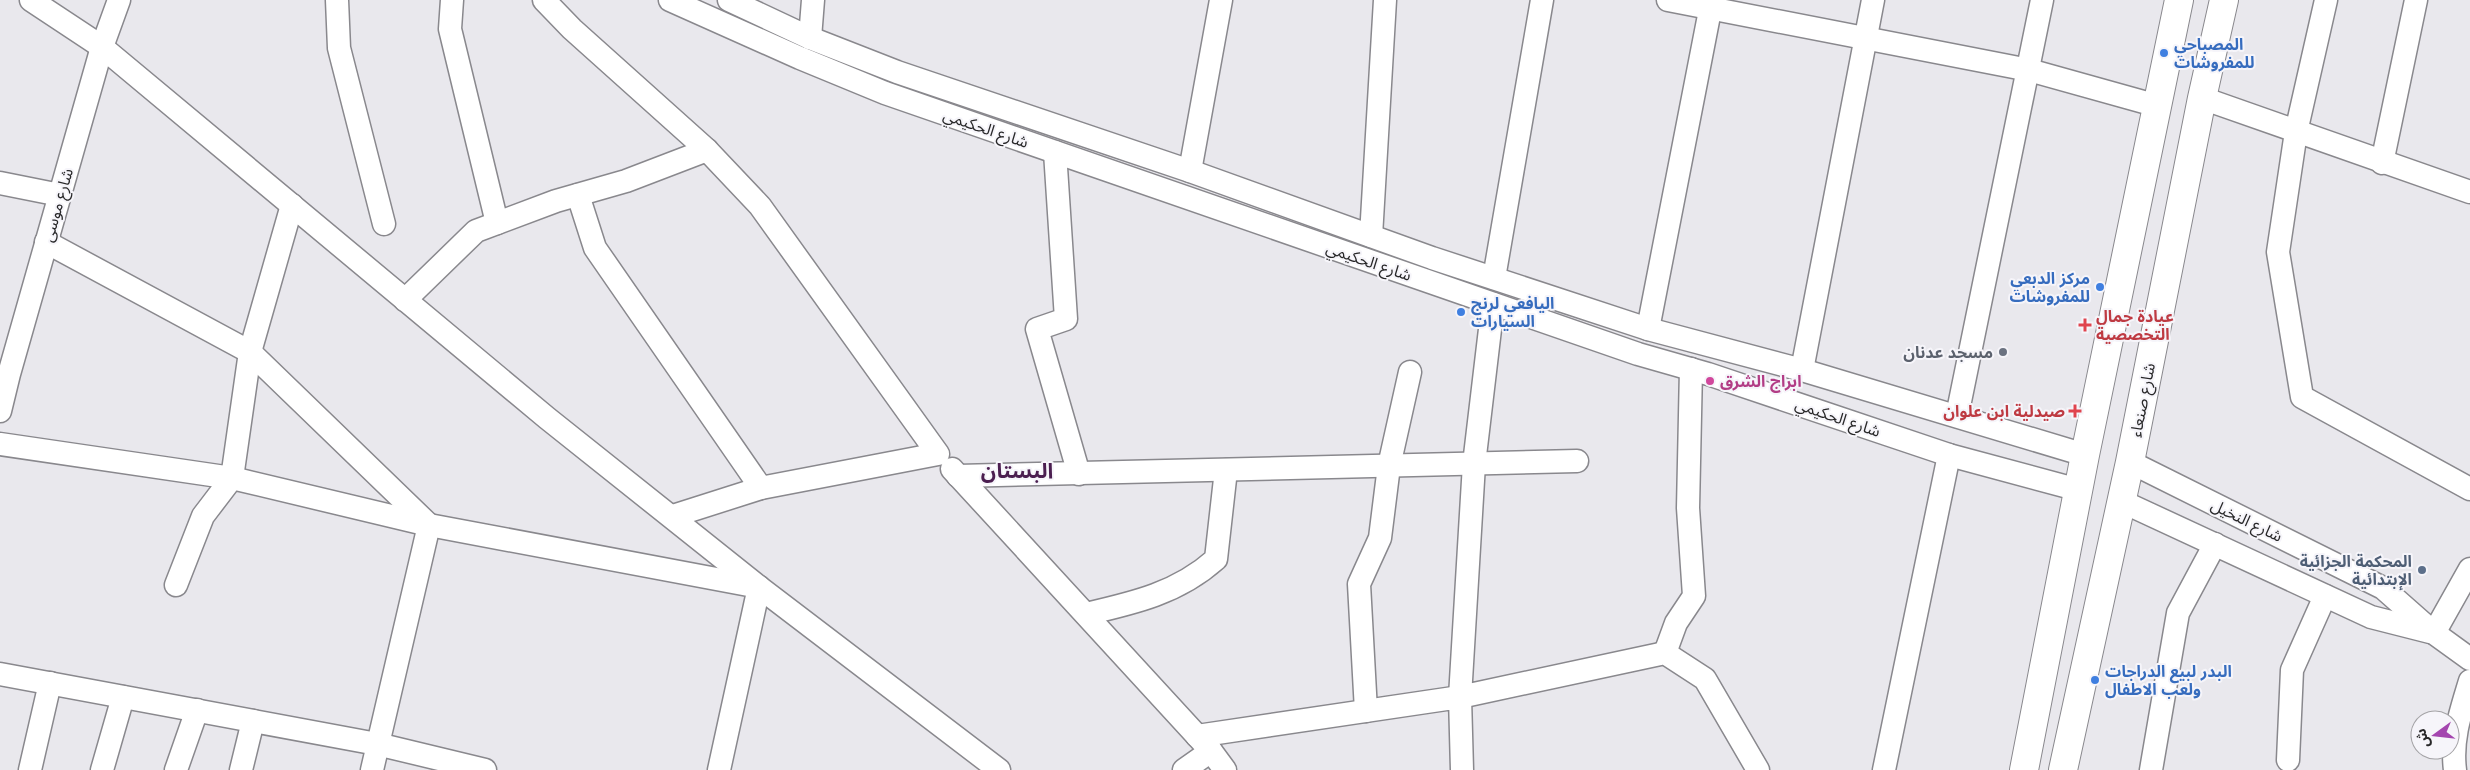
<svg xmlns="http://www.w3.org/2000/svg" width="2470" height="770" viewBox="0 0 2470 770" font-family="Quicksand,'Noto Sans Arabic',sans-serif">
	<rect width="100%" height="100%" fill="#e9e8ed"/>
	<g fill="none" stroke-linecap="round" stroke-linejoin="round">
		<!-- minor casing -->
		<g stroke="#89888d" stroke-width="25">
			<g id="minor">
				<polyline points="31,0 102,47 547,418 759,587 999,770"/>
				<polyline points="337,0 339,48 384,224"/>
				<polyline points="452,0 450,29 497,223"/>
				<polyline points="544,0 572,29 707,150 760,206 938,454 761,488 673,516"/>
				<polyline points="670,0 800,58 885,93 1638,354 1708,374 1949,455 2079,490"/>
				<polyline points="729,0 810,38 897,72 1190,171 1432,258 1648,329 1802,370 2085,455"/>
				<polyline points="1668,0 2029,70 2158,106"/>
				<polyline points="2326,0 2296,132 2278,252 2302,397 2470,489"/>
				<polyline points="810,38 813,0"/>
				<polyline points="2202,98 2470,192"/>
				<polyline points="1055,152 1066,319 1037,329 1079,474"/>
				<polyline points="2382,163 2416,0"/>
				<polyline points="1190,171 1221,0"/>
				<polyline points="0,183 60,195"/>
				<polyline points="578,195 595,248 761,488"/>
				<polyline points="1371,236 1385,0"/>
				<polyline points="46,242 250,352 428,524"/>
				<polyline points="1494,278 1542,0"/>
				<polyline points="405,300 476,231 556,201 626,181 707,150"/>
				<polyline points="1493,304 1474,464 1460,697 1665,653 1705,679 1758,770"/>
				<polyline points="1648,329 1712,0"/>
				<polyline points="1802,370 1873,0"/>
				<polyline points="0,411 9,374 102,47 119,0"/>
				<polyline points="1957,416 2042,0"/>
				<polyline points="0,444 232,478 250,352 292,205"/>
				<polyline points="2130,462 2383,588 2434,633 2470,659"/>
				<polyline points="952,469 1211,751 1184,770"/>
				<polyline points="958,476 1577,461"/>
				<polyline points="2121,501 2371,617 2430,632"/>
				<polyline points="176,585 203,516 232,478 429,525 759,587 719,770"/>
				<path d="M1086,614C1134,603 1178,593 1216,559L1226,470"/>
				<polyline points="2434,633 2470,569"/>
				<polyline points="1665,653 1676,623 1694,596 1688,508 1691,369"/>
				<polyline points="0,674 377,744 485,770"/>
				<polyline points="1366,711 1359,584 1380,538 1389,466 1410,372"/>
				<polyline points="1197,736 1460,697 1462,770"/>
				<polyline points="1211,751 1225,770"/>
				<polyline points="2288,760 2292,670 2325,596"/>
				<polyline points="30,770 50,683"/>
				<polyline points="102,770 123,697"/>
				<polyline points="176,770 197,710"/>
				<polyline points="241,770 253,721"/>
				<polyline points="372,770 429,525"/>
				<polyline points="1884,770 1949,455"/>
				<polyline points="2151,770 2178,613 2215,544"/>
				<path d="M2455,770C2451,739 2461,711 2470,681"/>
			</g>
		</g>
		<!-- highway casing -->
		<g stroke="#89888d" stroke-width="30">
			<g id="highway">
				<polyline points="2024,770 2085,455 2179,0"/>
				<polyline points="2063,770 2130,462 2202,98 2224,0"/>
			</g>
		</g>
		<!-- minor -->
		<use href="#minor" stroke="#fff" stroke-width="22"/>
		<!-- highway -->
		<use href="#highway" stroke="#fff" stroke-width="28"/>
	</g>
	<!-- markers -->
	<g fill="#3f7fe0" stroke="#f6f5fa" stroke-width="2">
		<circle cx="2164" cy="53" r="5"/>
		<circle cx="2100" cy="287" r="5"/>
		<circle cx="1461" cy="312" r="5"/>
		<circle cx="2095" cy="680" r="5"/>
	</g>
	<g fill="#e0444e" stroke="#f6f5fa" stroke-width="2">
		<path d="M2082.5 317.5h5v5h5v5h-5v5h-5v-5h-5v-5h5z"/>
		<path d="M2072.5 403.5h5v5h5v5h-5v5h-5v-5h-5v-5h5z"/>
	</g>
	<circle fill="#6b7280" stroke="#f6f5fa" stroke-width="2" cx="2003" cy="352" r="5"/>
	<circle fill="#d1479c" stroke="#f6f5fa" stroke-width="2" cx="1710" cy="381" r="5"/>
	<circle fill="#5c6f8a" stroke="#f6f5fa" stroke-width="2" cx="2422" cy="570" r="5"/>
	<g text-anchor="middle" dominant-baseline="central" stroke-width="4" stroke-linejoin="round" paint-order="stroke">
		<!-- shop labels -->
		<g font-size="16" font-weight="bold" fill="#366cbe" stroke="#f6f5fa" text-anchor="start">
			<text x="2174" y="44">المصباحي<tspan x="2174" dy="18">للمفروشات</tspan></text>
			<text x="2090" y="278" text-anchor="end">مركز الدبعي<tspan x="2090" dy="18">للمفروشات</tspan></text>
			<text x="1471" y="303">اليافعي لرنج<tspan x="1471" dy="18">السيارات</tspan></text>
			<text x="2105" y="671">البدر لبيع الدراجات<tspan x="2105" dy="18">ولعب الاطفال</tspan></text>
		</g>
		<!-- street labels -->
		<g font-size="16" fill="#282829" stroke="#f6f5fa">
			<text transform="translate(986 128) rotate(19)">شارع الحكيمي</text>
			<text transform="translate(57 205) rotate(-74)">شارع موسى</text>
			<text transform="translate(1369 261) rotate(19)">شارع الحكيمي</text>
			<text transform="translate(2142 400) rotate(-79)">شارع صنعاء</text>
			<text transform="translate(1838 417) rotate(19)">شارع الحكيمي</text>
			<text transform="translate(2247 520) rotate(26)">شارع النخيل</text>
		</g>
		<!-- health labels -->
		<g font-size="16" font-weight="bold" fill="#be3a42" stroke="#f6f5fa" text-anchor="start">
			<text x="2096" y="316">عيادة جمال<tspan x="2096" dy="18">التخصصية</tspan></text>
			<text x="2065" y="411" text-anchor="end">صيدلية ابن علوان</text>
		</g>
		<!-- worship labels -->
		<g font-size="16" font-weight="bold" fill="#5b616d" stroke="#f6f5fa" text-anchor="end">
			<text x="1993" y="352">مسجد عدنان</text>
		</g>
		<!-- hotel labels -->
		<g font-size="16" font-weight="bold" fill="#b23c85" stroke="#f6f5fa" text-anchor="start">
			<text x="1720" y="381">ابراج الشرق</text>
		</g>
		<!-- service labels -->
		<g font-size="16" font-weight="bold" fill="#4e5e75" stroke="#f6f5fa" text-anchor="end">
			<text x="2412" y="561">المحكمة الجزائية<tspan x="2412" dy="18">الإبتدائية</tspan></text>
		</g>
		<!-- district labels -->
		<g font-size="21" font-weight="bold" fill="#4b1e50" stroke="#f6f5fa">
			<text x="1017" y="470">البستان</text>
		</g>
	</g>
	<!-- north arrow -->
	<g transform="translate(2435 735) rotate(255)"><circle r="24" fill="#f6f5fa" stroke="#a4a3a6"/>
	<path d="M0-4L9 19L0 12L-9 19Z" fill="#a446af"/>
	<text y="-8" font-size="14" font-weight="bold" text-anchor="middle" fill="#282829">ش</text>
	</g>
</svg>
